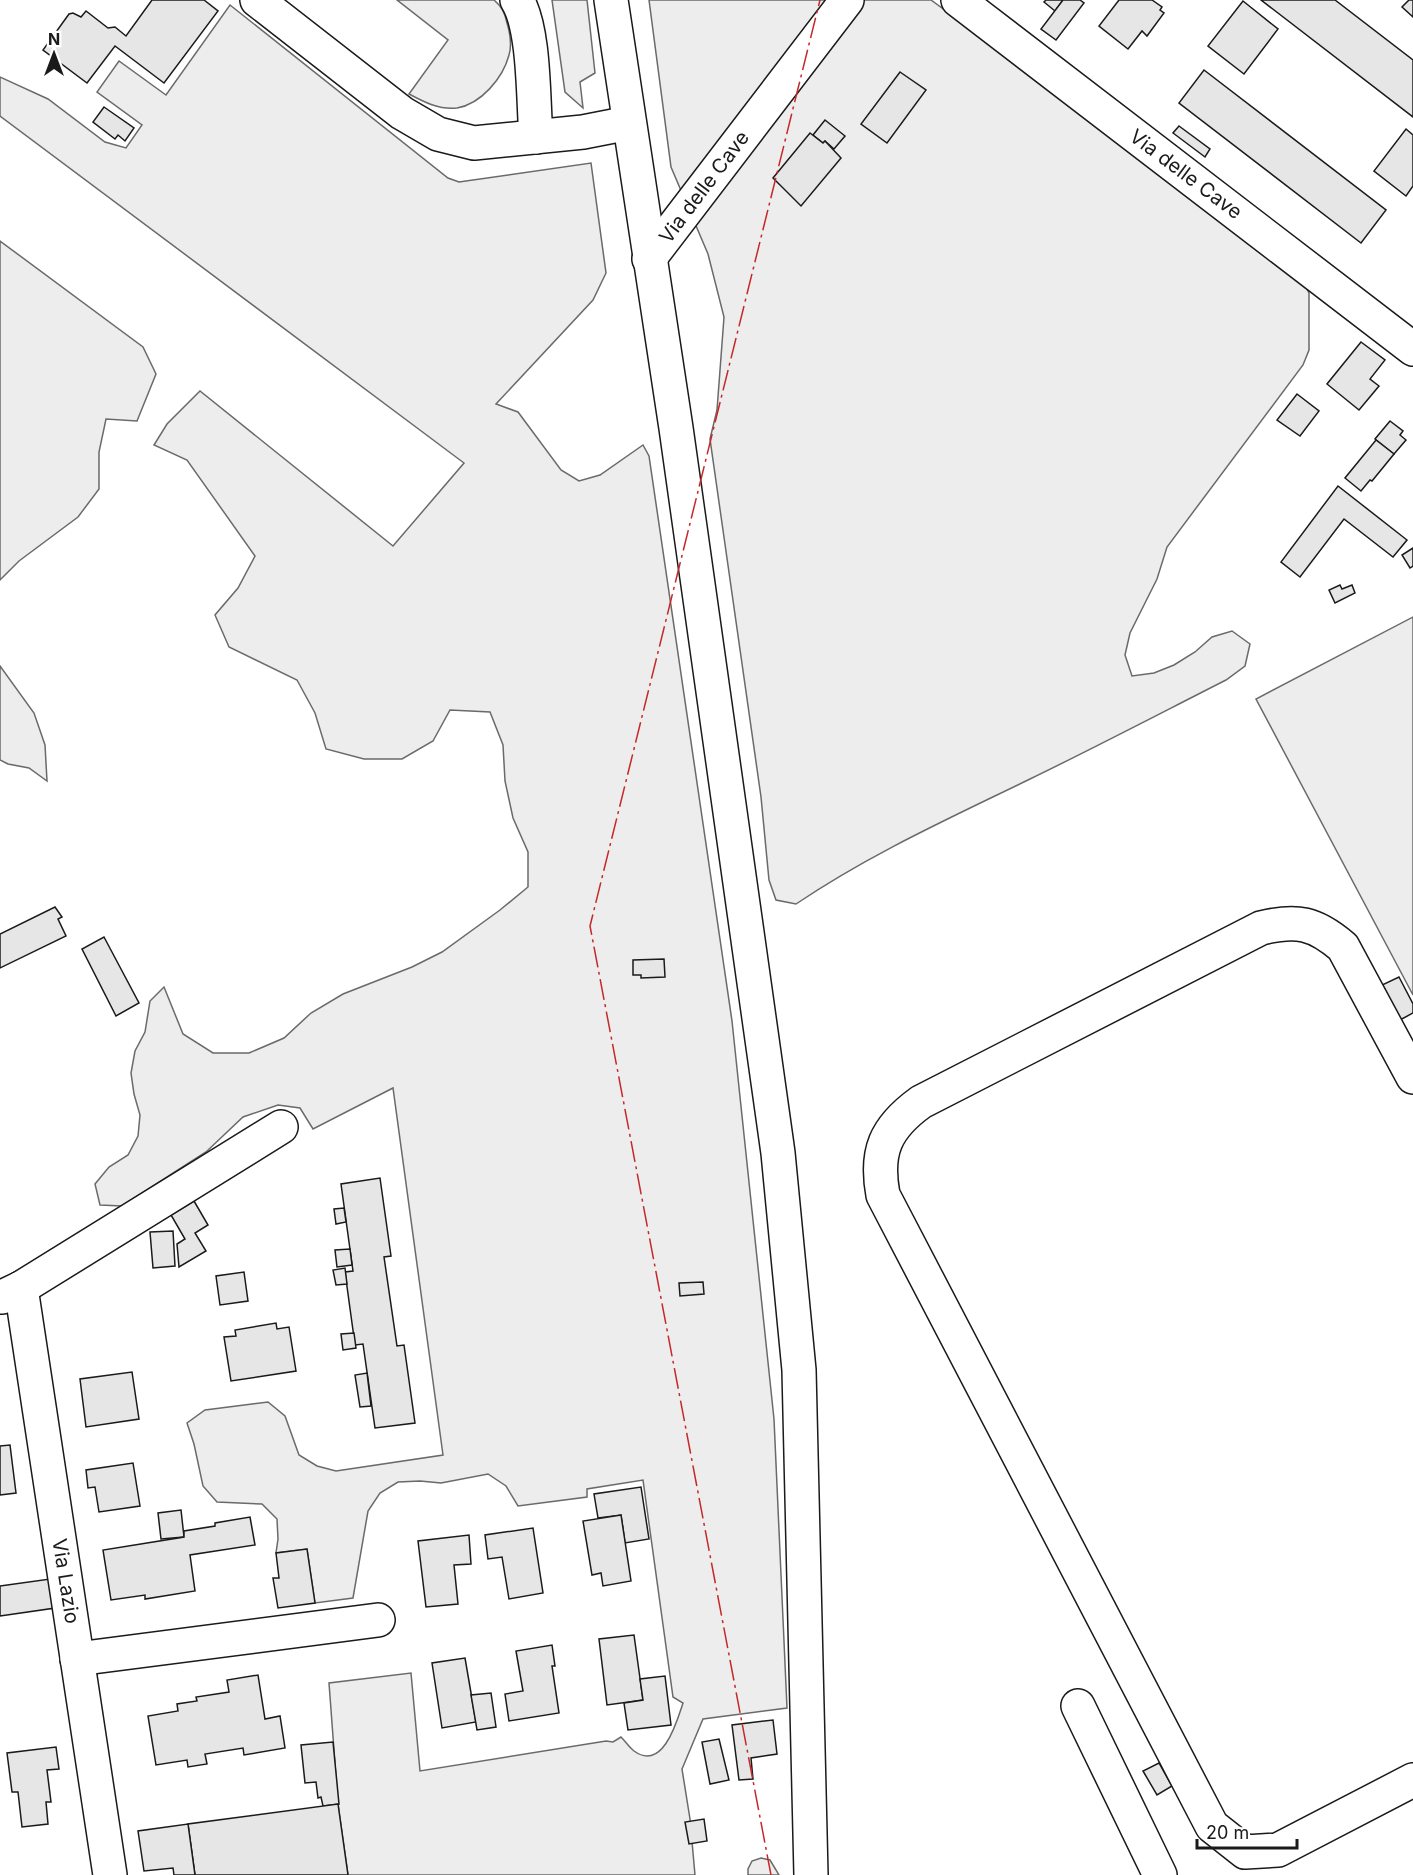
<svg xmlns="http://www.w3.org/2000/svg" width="1413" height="1875" viewBox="0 0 1413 1875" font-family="Inter,sans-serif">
	<rect width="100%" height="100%" fill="#fff"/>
	<!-- green -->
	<g fill="#ededed" stroke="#6a6a6a" stroke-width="1.5">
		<path d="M397,0H494C502,7 505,13 507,23C510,33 512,45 509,55C503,78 481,104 457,108C439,110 424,102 409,94L448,40Z"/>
		<polygon points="552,0 587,0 595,73 580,82 583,108 565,92"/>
		<path d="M649,0H931L1297,270L1309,293V350L1303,365L1167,547L1157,579L1130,633L1125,655L1132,676L1154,673L1174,665L1195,652L1212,637L1232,631L1250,644L1245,666L1226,680C1161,713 1096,747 1030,779C950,818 870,854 796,904L776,900L769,880L761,797L710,439L717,410L724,317L708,254L671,167Z"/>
		<path d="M230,5L448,178L459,182L591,163L606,273L593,300L496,404L518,412L561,470L579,481L600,475L643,445L649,456L732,1021L774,1419L787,1708L703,1719L682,1769L690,1819L695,1875H348L338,1804L329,1683L411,1673L420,1771L606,1741L613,1742L621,1737C625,1741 629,1747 634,1751C663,1772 677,1721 683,1703L673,1697L643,1480L587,1489V1497L518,1506L506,1486L488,1474L441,1483L420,1481L398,1482L380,1493L368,1511L353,1598L315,1603L307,1549L276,1553L278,1539L277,1519L262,1504L217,1502L203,1486L194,1444L187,1423L205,1410L268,1402L285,1416L299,1455L317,1466L336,1471L443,1455L393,1088L313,1129L300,1108L278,1105L243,1117L206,1152L122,1206L100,1205L95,1184L109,1167L128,1155L138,1136L140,1115L134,1094L131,1073L135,1051L145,1032L150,1001L164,987L183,1034L213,1053H249L284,1038L311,1013L343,994L412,967L442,952L500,910L528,887V852L513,818L505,781L503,745L490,712L450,710L433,741L402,759H364L326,749L315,713L297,680L229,647L215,615L238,588L255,556L187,460L154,445L167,424L200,391L393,546L464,463L0,116V77L48,99L105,142L126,148L142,125L97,92L119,61L166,95Z"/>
		<polygon points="0,241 143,347 156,374 137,421 106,419 99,452 99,489 78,517 19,561 0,580"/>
		<polygon points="1413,617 1413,995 1256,699"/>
		<polygon points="0,666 34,713 45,745 47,781 29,768 8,764 0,760"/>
		<polygon points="761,1858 770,1860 779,1875 748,1875 748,1869 752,1861"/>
	</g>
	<!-- building -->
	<g fill="#e6e6e6" stroke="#1a1a1a" stroke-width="1.5">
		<polygon points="152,0 204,0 218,11 164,83 115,46 87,83 43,50 69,14 73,13 81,17 86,11 108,28 115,27 126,36"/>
		<polygon points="1046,0 1063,0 1055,11 1044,2"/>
		<polygon points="1063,0 1080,0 1084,3 1056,40 1041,29"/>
		<polygon points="1119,0 1152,0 1162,7 1160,10 1164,13 1147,36 1142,31 1128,49 1099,26"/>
		<polygon points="1261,0 1335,0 1413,60 1413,117"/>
		<polygon points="1409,0 1413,0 1413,17 1402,7"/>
		<polygon points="1243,1 1278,29 1244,74 1208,46"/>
		<polygon points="1204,70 1386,210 1361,243 1179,103"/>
		<polygon points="900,72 926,90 887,143 861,124"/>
		<polygon points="104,107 134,128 125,141 118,135 115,139 93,122"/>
		<polygon points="825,120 845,136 834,149 825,141 823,143 813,135"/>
		<polygon points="1179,126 1210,149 1205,157 1173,133"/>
		<polygon points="1406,129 1413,135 1413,186 1406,196 1374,171"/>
		<polygon points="810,133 823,143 825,141 841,158 801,206 773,178"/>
		<polygon points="1361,342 1385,360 1370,379 1379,386 1359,410 1327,384"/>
		<polygon points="1297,394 1319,411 1300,436 1277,420"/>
		<polygon points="1390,421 1403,431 1400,435 1406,440 1394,454 1375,439"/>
		<polygon points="1376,440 1394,454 1372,481 1370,480 1361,491 1345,478"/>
		<polygon points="1338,486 1407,540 1393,557 1344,519 1300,577 1281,562"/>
		<polygon points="1413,548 1413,566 1410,568 1402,555"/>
		<polygon points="1340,585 1342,589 1352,585 1355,593 1335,603 1329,590"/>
		<polygon points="55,907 62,917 58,919 66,936 0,968 0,934"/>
		<polygon points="104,937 139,1003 116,1016 82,949"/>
		<polygon points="664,959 665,977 641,978 641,975 633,975 633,960"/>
		<polygon points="1399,977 1413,1004 1413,1013 1400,1020 1382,985"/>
		<polygon points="380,1178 391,1256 384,1257 397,1346 404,1345 415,1423 375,1428 363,1344 355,1345 345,1272 353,1271 341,1184"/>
		<polygon points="194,1201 208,1225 195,1233 206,1251 179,1267 177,1244 185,1239 171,1215"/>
		<polygon points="344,1208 346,1222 336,1224 334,1209"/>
		<polygon points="173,1231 175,1266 153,1268 150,1232"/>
		<polygon points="350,1249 352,1265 337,1267 335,1250"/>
		<polygon points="345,1268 347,1284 336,1285 333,1270"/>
		<polygon points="244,1272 248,1301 220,1305 216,1276"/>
		<polygon points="703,1282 704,1294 680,1296 679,1283"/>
		<polygon points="276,1323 277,1329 289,1327 296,1371 231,1381 224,1337 236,1336 235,1330"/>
		<polygon points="354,1333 356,1348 343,1350 341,1334"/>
		<polygon points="132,1372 139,1419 86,1427 80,1379"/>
		<polygon points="367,1373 371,1406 360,1407 355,1375"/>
		<polygon points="10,1445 16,1493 0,1495 0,1446"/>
		<polygon points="133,1463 140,1506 99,1512 95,1487 88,1488 86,1470"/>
		<polygon points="641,1487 649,1539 625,1543 621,1515 598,1518 594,1494"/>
		<polygon points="181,1510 184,1537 161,1539 158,1513"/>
		<polygon points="621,1515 631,1581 603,1586 601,1573 592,1575 583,1521"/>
		<polygon points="250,1517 255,1545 190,1555 195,1591 145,1599 145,1595 111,1600 103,1550 184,1537 184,1531 215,1526 215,1523"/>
		<polygon points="533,1528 543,1593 509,1599 502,1557 488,1559 485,1535"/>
		<polygon points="469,1535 471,1564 454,1565 458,1604 426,1607 418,1541"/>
		<polygon points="307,1549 315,1603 278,1608 273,1578 279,1578 276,1553"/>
		<polygon points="50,1579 55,1608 0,1616 0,1586"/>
		<polygon points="634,1635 643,1700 607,1705 599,1639"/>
		<polygon points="552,1645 555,1666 552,1666 559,1713 509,1721 505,1694 523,1691 516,1651"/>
		<polygon points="465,1658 476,1722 442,1728 432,1663"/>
		<polygon points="258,1675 265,1719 280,1716 285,1748 244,1755 243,1748 205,1754 207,1764 188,1767 187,1760 156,1765 148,1716 178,1711 177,1704 197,1701 196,1697 229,1692 227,1680"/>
		<polygon points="665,1676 671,1725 628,1730 624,1703 643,1700 640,1679"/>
		<polygon points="491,1693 496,1727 477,1730 471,1695"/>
		<polygon points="773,1720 777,1754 751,1758 753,1779 739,1780 732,1725"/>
		<polygon points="719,1739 729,1780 710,1784 702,1742"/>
		<polygon points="333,1742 339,1804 323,1806 321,1797 318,1798 316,1782 305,1783 301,1745"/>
		<polygon points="56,1747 59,1769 47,1770 51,1802 46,1802 48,1824 22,1827 18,1792 12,1792 7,1753"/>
		<polygon points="1159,1763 1172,1786 1157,1795 1143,1771"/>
		<polygon points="338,1804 348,1875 195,1875 188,1824"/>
		<polygon points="704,1819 707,1841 689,1844 685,1822"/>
		<polygon points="188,1824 195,1875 174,1875 173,1868 144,1871 138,1831"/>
	</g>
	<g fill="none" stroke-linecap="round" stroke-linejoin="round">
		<!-- minor casing -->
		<g stroke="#1a1a1a" stroke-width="36">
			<g id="minor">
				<polyline points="257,0 402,113 438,134 474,143 583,132 629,123"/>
				<path d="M517,0C535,29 533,101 536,137"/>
				<polyline points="958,0 1413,349"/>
				<polyline points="649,259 847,0"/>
				<path d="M1413,1077L1343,947C1315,923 1297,919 1261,928L921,1102C885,1128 875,1152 883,1195L1212,1826L1245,1852L1278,1850L1413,1780"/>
				<polyline points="21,1288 110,1875"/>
				<polyline points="2,1297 21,1288 281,1127"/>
				<polyline points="77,1659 378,1620"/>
				<polyline points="1078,1706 1160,1875"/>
			</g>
		</g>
		<!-- major casing -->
		<g stroke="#1a1a1a" stroke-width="36">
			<polyline id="major" points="611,0 676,428 778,1153 799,1370 811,1875"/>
		</g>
		<!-- minor -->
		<use href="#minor" stroke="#fff" stroke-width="33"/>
		<!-- major -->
		<use href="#major" stroke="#fff" stroke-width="33"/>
		<!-- power -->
		<polyline stroke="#c62828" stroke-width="1.5" stroke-dasharray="21 4.5 3 4.5" stroke-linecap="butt" points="771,1875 590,926 820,0"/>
	</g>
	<g text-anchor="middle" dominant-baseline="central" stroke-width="4.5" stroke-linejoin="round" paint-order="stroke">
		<!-- street labels -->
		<g font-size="20" fill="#1a1a1a" stroke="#fff">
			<text transform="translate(1186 174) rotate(37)">Via delle Cave</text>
			<text transform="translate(704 187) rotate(-53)">Via delle Cave</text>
			<text transform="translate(66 1581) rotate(81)">Via Lazio</text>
		</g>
	</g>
	<!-- north arrow -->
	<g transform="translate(54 54)" stroke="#ffffff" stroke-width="4.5" paint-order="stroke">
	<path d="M0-4.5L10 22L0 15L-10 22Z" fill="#1a1a1a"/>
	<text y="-9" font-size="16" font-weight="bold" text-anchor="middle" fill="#1a1a1a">N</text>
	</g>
	<!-- scale -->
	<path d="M1197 1839v9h100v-9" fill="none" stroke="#1a1a1a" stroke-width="3"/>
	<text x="1206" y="1839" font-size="18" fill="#1a1a1a" stroke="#ffffff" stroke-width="4.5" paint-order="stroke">20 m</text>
</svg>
